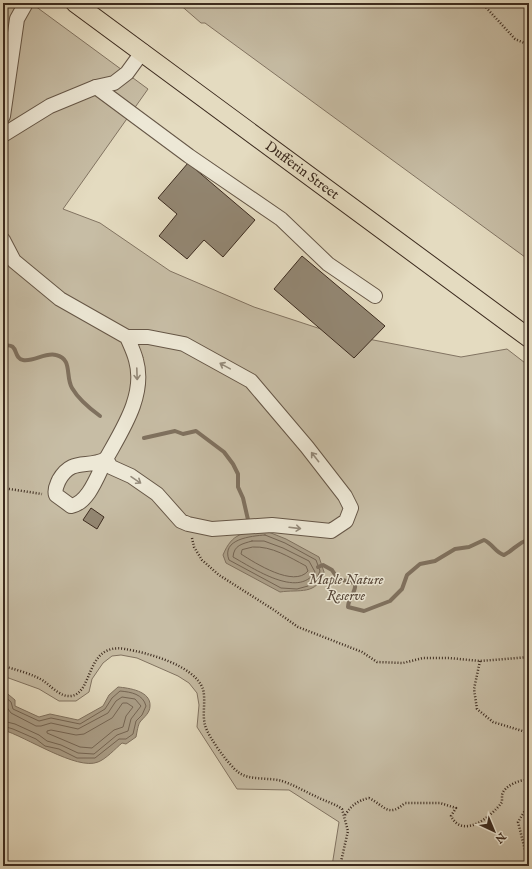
<svg xmlns="http://www.w3.org/2000/svg" width="532" height="869" viewBox="0 0 532 869" font-family="'IM FELL English',serif">
	<rect width="100%" height="100%" fill="#e4dbc0"/>
	<filter id="stains"><feTurbulence type="fractalNoise" baseFrequency=".005" numOctaves="4"/><feColorMatrix values="0 0 0 0 .2 0 0 0 0 .09 0 0 0 0 .02 0 0 0 .5 -.17"/></filter>
	<radialGradient id="worn" r=".72"><stop offset=".6" stop-color="#630" stop-opacity="0"/><stop offset="1" stop-color="#630" stop-opacity=".3"/></radialGradient>
	<!-- green -->
	<g fill="#c7bda5" stroke="#827462">
		<polygon points="3,3 31,3 148,89 63,209 100,223 170,271 254,307 327,331 461,357 507,349 529,366 529,866 332,866 339,822 289,790 237,789 197,727 199,705 197,693 189,683 178,676 137,658 121,655 112,656 103,663 92,679 89,692 76,701 59,701 39,689 3,676"/>
		<polygon points="178,3 529,3 529,260 205,23 201,23"/>
	</g>
	<!-- water -->
	<g fill="#ab9f89" stroke="#7f715f">
		<path d="M266,531L286,539L319,557L324,572C317,596 299,589 280,592L226,563L223,555C232,533 243,532 266,531Z"/>
		<path d="M118,687C129,688 151,691 150,706C150,713 144,717 140,722C138,725 137,732 136,737L126,744L122,743C115,749 106,759 98,762C77,771 25,736 3,730V690L15,700V706L39,717L50,714L78,720L103,706L109,695Z"/>
	</g>
	<g fill="none" stroke-linecap="round" stroke-linejoin="round">
		<!-- shore -->
		<g stroke="#746554" stroke-width="1">
			<path d="M265,535L285,543L316,560L320,571L316,580L308,586L297,589L281,588L229,560C221,539 251,536 265,535Z"/>
			<path d="M252,541H264L283,548L309,561L315,572C298,599 253,568 233,557C234,545 242,544 252,541Z"/>
			<path d="M253,547C272,546 289,557 306,566L308,571C294,588 255,563 241,554L242,550Z"/>
			<path d="M3,695L11,702L13,709L39,721L51,718L80,724L105,709L112,698L120,691C131,692 143,694 146,706L142,715L136,721L133,734L126,739H119L95,758H77L59,749L45,746L36,739L13,729L3,726"/>
			<polyline points="3,702 11,713 36,726 41,726 51,723 78,729 108,713 116,701 122,697 135,699 141,706 131,719 128,731 117,735 94,754 78,753 61,745 47,741 39,735 15,724 3,721"/>
			<polygon points="123,703 127,703 133,707 126,716 123,727 114,730 92,748 80,747 47,733 47,731 51,730 76,735 84,734 112,718"/>
		</g>
		<!-- stream -->
		<g stroke="#7f715f" stroke-width="4">
			<path d="M3,346C20,342 12,358 23,360C34,362 45,352 56,355C73,359 65,376 72,388C79,400 89,408 100,416"/>
			<polyline points="144,438 175,431 183,434 196,431 224,452 233,464 238,474 238,487 243,498 249,524"/>
			<path d="M318,567L323,565L332,570L338,579L355,583C357,592 348,598 348,607L364,611L390,601L402,589L407,575L420,564L435,561L455,549L469,547L484,540C493,544 495,552 504,555C515,549 516,544 529,539"/>
		</g>
	</g>
	<!-- building -->
	<g fill="#938773" stroke="#3c2b1f">
		<polygon points="188,163 255,220 223,257 204,240 187,259 159,236 177,214 158,198"/>
		<polygon points="302,256 385,326 354,358 274,289"/>
		<polygon points="91,508 104,517 97,529 83,520"/>
	</g>
	<g fill="none" stroke-linecap="round" stroke-linejoin="round">
		<!-- minor casing -->
		<g stroke="#665747" stroke-width="16">
			<g id="minor">
				<polyline points="96,87 189,156 281,219 328,264 375,296"/>
				<polyline points="3,116 17,19 26,3"/>
				<polyline points="3,135 50,106 96,87 114,83 127,73 143,51"/>
				<path d="M3,240L14,261L60,299L127,337H148L184,344L251,381L307,447L345,496L351,508L346,521L331,531L272,525L212,529L188,524L181,521L157,494L131,476L111,467L106,459C122,430 146,395 136,360C134,352 130,344 127,337"/>
				<path d="M106,459C98,474 89,503 71,506L56,495C54,489 57,485 59,480C72,457 87,469 106,459Z"/>
			</g>
		</g>
		<!-- major casing -->
		<g stroke="#3c2b1f" stroke-width="20">
			<g id="major">
				<path id="s1" d="M75,3L529,338"/>
			</g>
		</g>
		<!-- path -->
		<g stroke="#3c2b1f" stroke-width="2.5" stroke-dasharray="1 2" stroke-linecap="butt">
			<polyline points="482,3 515,39 529,45"/>
			<polyline points="3,488 42,494"/>
			<polyline points="192,538 194,547 202,560 219,575 274,610 298,627 362,652 377,662 403,663 423,658 449,658 480,661 529,657"/>
			<polyline points="480,661 474,689 477,709 493,722 529,733"/>
			<path d="M3,666C14,669 36,675 45,682C53,688 61,697 71,696C94,693 85,642 125,649C148,653 194,665 203,689C206,701 202,714 205,725C208,737 229,765 238,772C249,781 269,777 282,781C294,785 304,791 315,796C324,801 334,803 342,809L348,831L340,866"/>
			<polyline points="529,804 518,822 525,850 529,850"/>
			<path d="M345,815C352,805 357,801 369,798C385,806 388,818 405,803H440L456,808L451,816C463,840 492,816 502,802C502,799 502,797 502,795C504,786 520,779 529,780"/>
		</g>
		<!-- minor -->
		<use href="#minor" stroke="#ede8d6" stroke-width="14"/>
		<!-- major -->
		<use href="#major" stroke="#e4dbc0" stroke-width="18"/>
	</g>
	<!-- one-way arrows -->
	<defs><path id="oneway-shaft" d="M-6 0H5M1.5-3L5.5 0L1.5 3" fill="none" stroke-width="1.6" stroke-linecap="round" stroke-linejoin="round"/></defs>
	<g stroke="#948a7a">
		<use href="#oneway-shaft" transform="translate(225 366) rotate(-151)"/>
		<use href="#oneway-shaft" transform="translate(137 374) rotate(88)"/>
		<use href="#oneway-shaft" transform="translate(315 457) rotate(-128)"/>
		<use href="#oneway-shaft" transform="translate(136 480) rotate(34)"/>
		<use href="#oneway-shaft" transform="translate(295 528) rotate(7)"/>
	</g>
	<g text-anchor="middle" dominant-baseline="central" stroke-width="3" stroke-linejoin="round" paint-order="stroke">
		<!-- street labels -->
		<g font-size="14" fill="#3c2b1f" stroke="#ede8d6">
			<text stroke="none"><textPath href="#s1" startOffset="282">Dufferin Street</textPath></text>
		</g>
		<!-- park labels -->
		<g font-size="14" font-style="italic" fill="#58483a" stroke="#ede8d6">
			<text x="346" y="580">Maple Nature<tspan x="346" dy="16">Reserve</tspan></text>
		</g>
	</g>
	<!-- margin -->
	<rect width="532" height="869" fill="none" stroke="#e4dbc0" stroke-width="16"/>
	<rect x="4" y="4" width="524" height="861" fill="none" stroke="#3c2b1f" stroke-width="2"/>
	<rect x="8" y="8" width="516" height="853" fill="none" stroke="#3c2b1f"/>
	<!-- north arrow -->
	<g transform="translate(494 831) rotate(136)" stroke="#ede8d6" stroke-width="3" paint-order="stroke">
	<path d="M0-3L7 15L0 10L-7 15Z" fill="#3c2b1f"/>
	<text y="-6" font-size="11" font-weight="bold" text-anchor="middle" fill="#3c2b1f">N</text>
	</g>
	<rect width="100%" height="100%" filter="url(#stains)"/>
	<rect width="100%" height="100%" fill="url(#worn)"/>
</svg>
